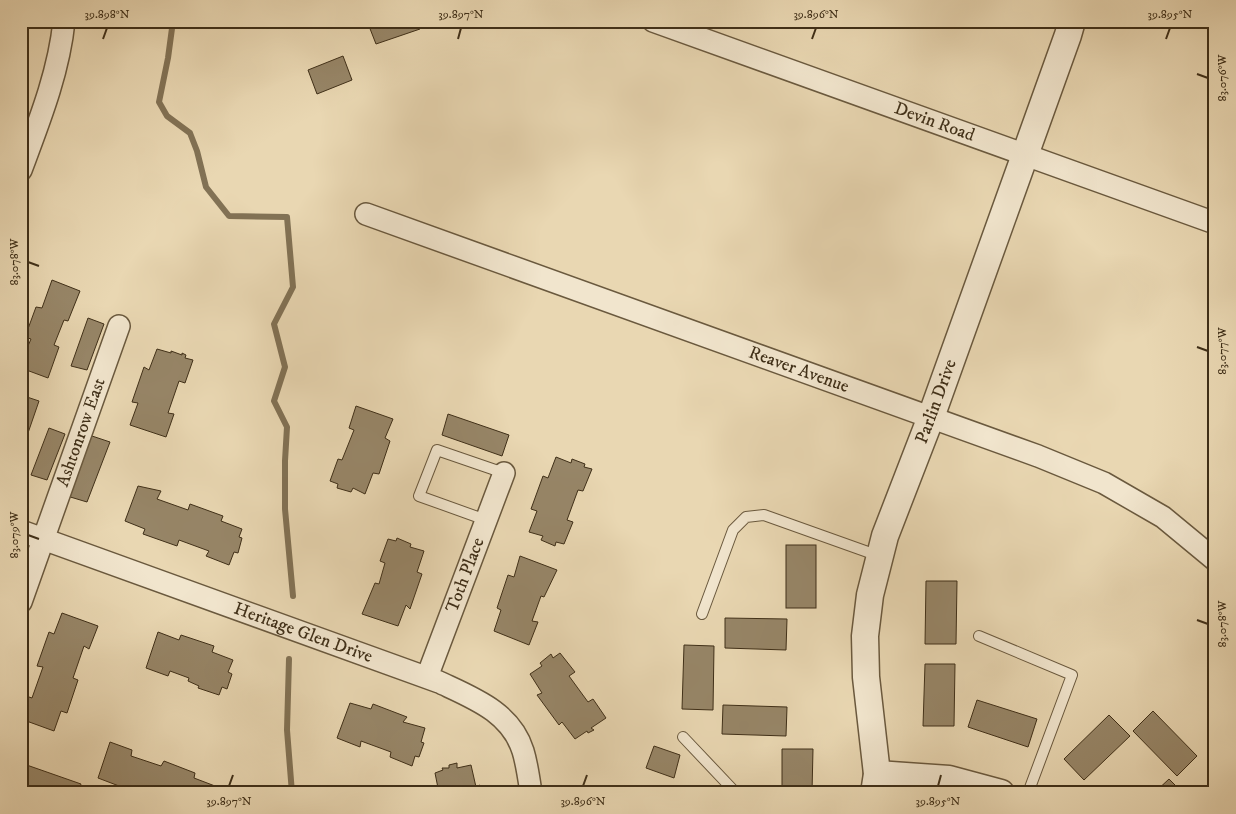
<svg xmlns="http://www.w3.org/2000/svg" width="1236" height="814" viewBox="0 0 1236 814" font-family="'IM FELL DW Pica',serif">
	<rect width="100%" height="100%" fill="#e9d7b2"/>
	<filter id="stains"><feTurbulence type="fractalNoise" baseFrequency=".004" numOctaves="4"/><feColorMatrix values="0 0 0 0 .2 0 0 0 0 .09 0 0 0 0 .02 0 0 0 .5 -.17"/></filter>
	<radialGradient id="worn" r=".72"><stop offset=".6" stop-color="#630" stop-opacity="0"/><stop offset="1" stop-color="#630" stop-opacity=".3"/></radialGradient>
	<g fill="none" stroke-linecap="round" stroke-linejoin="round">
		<!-- stream -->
		<g stroke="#827255" stroke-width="6">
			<polyline points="173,21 168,58 159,102 167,116 190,133 197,151 206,187 229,216 287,217 293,287 274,324 285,367 274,401 287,427 285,461 285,509 293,596"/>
			<polyline points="289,659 287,730 292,793"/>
		</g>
	</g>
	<!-- building -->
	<g fill="#978668" stroke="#3f2f18">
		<polygon points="367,21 417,21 420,29 376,44"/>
		<polygon points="343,56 352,80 317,94 308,70"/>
		<polygon points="52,280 80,291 68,321 64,320 54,345 59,347 48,378 21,368 21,362 31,339 25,337 36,307 42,308"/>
		<polygon points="88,318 104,324 87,370 71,366"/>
		<polygon points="157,349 171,353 171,351 182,355 182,353 186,355 185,358 193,360 185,383 179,381 168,413 174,414 166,437 130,425 138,403 132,402 144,367 149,370"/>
		<polygon points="21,395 39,401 28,433 23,430 21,435"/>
		<polygon points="356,406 393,419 385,438 390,441 379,474 373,473 365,494 353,488 351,492 337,488 338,484 330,481 338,459 342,460 354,430 349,428"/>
		<polygon points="448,414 509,435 502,456 442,435"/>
		<polygon points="49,428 65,434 47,480 31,475"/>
		<polygon points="89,435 110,442 87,502 67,496"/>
		<polygon points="556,457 571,463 572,459 585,464 584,467 592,469 583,491 578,490 567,520 573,522 564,544 556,542 555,546 541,540 543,536 529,532 537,511 531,509 543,476 548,478"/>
		<polygon points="138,486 161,491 157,499 188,510 190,504 223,516 221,521 242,529 239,537 242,538 238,553 234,552 229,565 206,556 209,551 179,540 177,546 143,534 145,529 125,521"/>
		<polygon points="397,538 411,544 410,547 424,551 417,572 422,574 410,609 406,605 398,626 362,614 375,583 379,584 385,563 380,561 388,539 396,541"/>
		<rect x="786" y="545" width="30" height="63"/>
		<polygon points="520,556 557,570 544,597 541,596 532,621 538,622 529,645 494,631 501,610 497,608 508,575 514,577"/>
		<polygon points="926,581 957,581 956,644 925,644"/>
		<polygon points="62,613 98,626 89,649 84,646 73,678 78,680 67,713 61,711 54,731 21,719 21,710 26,696 32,698 43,667 37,666 49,632 54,634"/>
		<polygon points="725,618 787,619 786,650 725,648"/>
		<polygon points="158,632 179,640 181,635 214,646 212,652 233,660 228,672 232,674 227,689 222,687 219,695 198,688 199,686 188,681 189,678 170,671 168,676 146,668"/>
		<polygon points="684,645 714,646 713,710 682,709"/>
		<polygon points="560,653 575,672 569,676 588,702 593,699 606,718 591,728 594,730 588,733 587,731 575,739 562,722 559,725 537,695 542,693 530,674 542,666 540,663 551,654 553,658"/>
		<polygon points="925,664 955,664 954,726 923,726"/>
		<polygon points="977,700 1037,719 1028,747 968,727"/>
		<polygon points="350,703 371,709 373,704 407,717 403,722 425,728 421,742 424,743 419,757 415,756 412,766 390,757 391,752 361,741 360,747 337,738"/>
		<polygon points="723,705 787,707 786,736 722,734"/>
		<polygon points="1153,711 1197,756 1177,776 1133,731"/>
		<polygon points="1109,715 1130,736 1084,780 1064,759"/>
		<polygon points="110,742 132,750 131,756 161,766 164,761 195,773 194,778 215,786 213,793 122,793 117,791 119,786 98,778"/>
		<polygon points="654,746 680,755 674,778 646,768"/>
		<polygon points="782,749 813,749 812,793 782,793"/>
		<polygon points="21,763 81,784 78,793 37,793 21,787"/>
		<polygon points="457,763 457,768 471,765 476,787 480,785 482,793 439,793 435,773 443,770 442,768 449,768 449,765"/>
		<polygon points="1169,779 1183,793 1154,793"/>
	</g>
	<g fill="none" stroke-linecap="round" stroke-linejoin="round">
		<!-- service casing -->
		<g stroke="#6a593e" stroke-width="12">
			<g id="service">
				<polyline points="486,520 419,496 437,450 504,473"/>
				<polyline points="702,614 733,530 746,517 764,515 879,556"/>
				<polyline points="979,636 1072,675 1028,793"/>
				<polyline points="683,737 736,793"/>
			</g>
		</g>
		<!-- minor casing -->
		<g stroke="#6a593e" stroke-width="24">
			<g id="minor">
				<path id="s1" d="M653,21L1215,223"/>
				<path d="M21,170C39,122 59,72 64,21"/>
				<path id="s2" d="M366,214L1038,456L1104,483L1163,517L1215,560"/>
				<path id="s3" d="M21,531L439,682C473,698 511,712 523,751C527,764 529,779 531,793"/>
				<path id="s4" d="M21,602L119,326"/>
				<path id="s5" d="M427,677L504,473"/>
			</g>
		</g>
		<!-- tertiary casing -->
		<g stroke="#6a593e" stroke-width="29">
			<g id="tertiary">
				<polyline points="877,774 949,779 1001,793"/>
				<path id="s6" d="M874,793L877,774L866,677L865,636L870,595L885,536L931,417L1068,35L1072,21"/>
			</g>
		</g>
		<!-- service -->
		<use href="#service" stroke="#f1e5cd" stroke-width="10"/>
		<!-- minor -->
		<use href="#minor" stroke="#f1e5cd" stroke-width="21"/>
		<!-- tertiary -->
		<use href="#tertiary" stroke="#f1e5cd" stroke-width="26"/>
	</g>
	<!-- ticks -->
	<path fill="none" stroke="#3f2f18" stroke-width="2" d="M103,39L107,28M458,39L461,28M812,39L816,28M1166,39L1170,28M1197,74L1208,78M28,262L39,266M1197,347L1208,351M28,535L39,539M1197,620L1208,624M229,786L233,775M583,786L587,775M938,786L941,775"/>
	<g text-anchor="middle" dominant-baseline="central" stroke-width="4" stroke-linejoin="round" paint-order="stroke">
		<!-- street labels -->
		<g font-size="18" fill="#3f2f18" stroke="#f1e5cd">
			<text stroke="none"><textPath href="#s1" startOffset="299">Devin Road</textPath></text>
			<text stroke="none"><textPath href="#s2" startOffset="460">Reaver Avenue</textPath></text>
			<text stroke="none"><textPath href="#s6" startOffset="404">Parlin Drive</textPath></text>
			<text stroke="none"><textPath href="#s4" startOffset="180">Ashtonrow East</textPath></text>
			<text stroke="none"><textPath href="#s5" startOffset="109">Toth Place</textPath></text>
			<text stroke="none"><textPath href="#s3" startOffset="300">Heritage Glen Drive</textPath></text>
		</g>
	</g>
	<!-- margin -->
	<rect width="1236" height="814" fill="none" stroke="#e9d7b2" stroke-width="55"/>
	<rect x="28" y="28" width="1180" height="758" fill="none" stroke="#3f2f18" stroke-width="2"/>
	<g font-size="12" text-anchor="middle" fill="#3f2f18">
		<text x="107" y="18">39.898°N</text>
		<text x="461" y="18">39.897°N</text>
		<text x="816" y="18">39.896°N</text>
		<text x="1170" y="18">39.895°N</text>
		<text transform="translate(1222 78) rotate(-90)" y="4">83.076°W</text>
		<text transform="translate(14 262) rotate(-90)" y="4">83.078°W</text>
		<text transform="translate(1222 351) rotate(-90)" y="4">83.077°W</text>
		<text transform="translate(14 535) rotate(-90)" y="4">83.079°W</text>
		<text transform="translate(1222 624) rotate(-90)" y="4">83.078°W</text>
		<text x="229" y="805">39.897°N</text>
		<text x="583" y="805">39.896°N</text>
		<text x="938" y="805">39.895°N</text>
	</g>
	<rect width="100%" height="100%" filter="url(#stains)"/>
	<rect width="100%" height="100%" fill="url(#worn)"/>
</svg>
